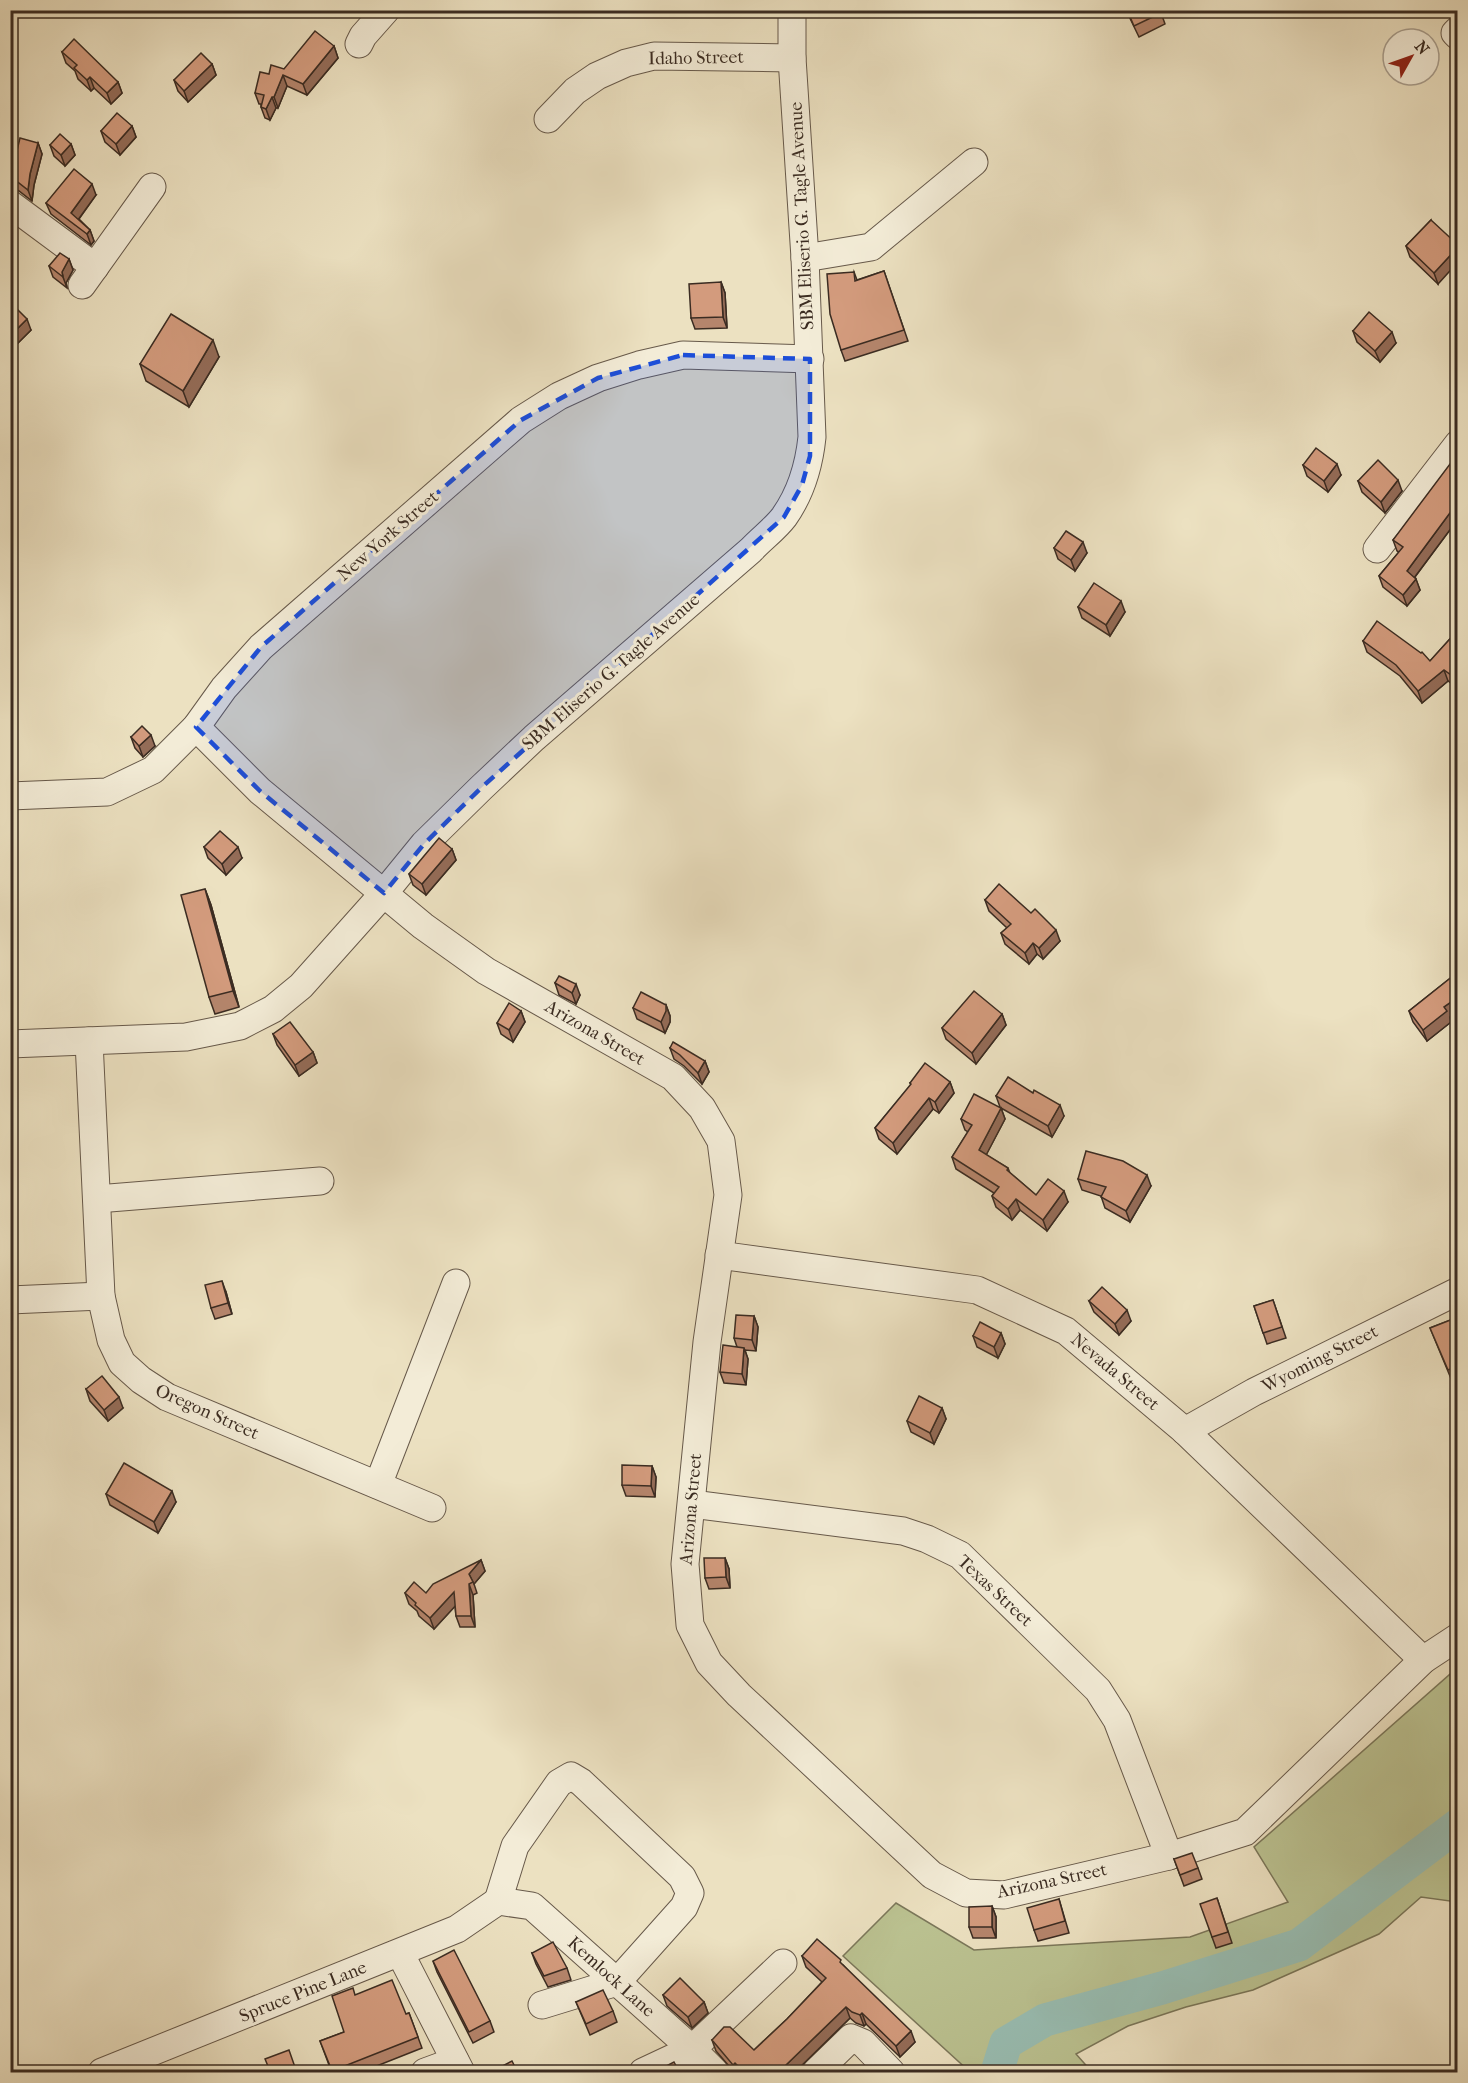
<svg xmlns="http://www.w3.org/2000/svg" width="1468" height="2083" viewBox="0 0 1468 2083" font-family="'IM FELL French Canon',serif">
	<rect width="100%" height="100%" fill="#ece1c1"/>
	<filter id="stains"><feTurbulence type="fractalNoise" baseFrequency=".00333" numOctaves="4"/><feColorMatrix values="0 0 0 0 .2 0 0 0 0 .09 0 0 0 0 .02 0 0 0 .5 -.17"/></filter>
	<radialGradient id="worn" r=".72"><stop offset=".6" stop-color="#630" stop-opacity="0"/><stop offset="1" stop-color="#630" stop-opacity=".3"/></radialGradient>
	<!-- green -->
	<polygon fill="#bbc291" stroke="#7b775a" stroke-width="1.5" points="1457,1668 1457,1902 1421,1897 1379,1934 1253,1990 1186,2007 1128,2026 1076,2054 1092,2072 970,2072 843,1956 896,1903 974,1950 1190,1937 1288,1902 1254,1847"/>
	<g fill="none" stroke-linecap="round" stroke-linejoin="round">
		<!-- river -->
		<polyline stroke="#99beb3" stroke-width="33" points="997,2072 1006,2043 1045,2020 1162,1988 1299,1945 1458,1825"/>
		<!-- minor casing -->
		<g stroke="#67594a" stroke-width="29">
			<g id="minor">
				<polyline points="1458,30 1455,33 1458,36"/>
				<polyline points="359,44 363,36 386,10"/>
				<polyline points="548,119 575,91 597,76 626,63 654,56 792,58"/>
				<polyline points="10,204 95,267"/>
				<polyline points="805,258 871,247 974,162"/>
				<polyline points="82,285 152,187"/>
				<polyline points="1377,549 1458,444"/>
				<polyline points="196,727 260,791 423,926 486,971 673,1077 702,1108 721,1141 728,1195 707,1342 685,1564 690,1625 709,1663 739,1695 932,1875 966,1893 1004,1895 1169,1856 1245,1832 1423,1660 1458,1637"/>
				<polyline points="10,796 107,792 153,770 196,727 224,688 261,647 521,420 559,396 598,378 639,365 683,355 810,359"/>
				<polyline points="89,1041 101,1296 111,1340 122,1363 141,1380 167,1397 432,1508"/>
				<path d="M10,1044L186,1037L240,1026L273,1009L301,986L384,893L424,844L481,788L534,738L751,550C761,539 775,529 784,517C801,493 809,466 812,437L805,258L792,58V10"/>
				<polyline points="97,1199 320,1181"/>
				<polyline points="719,1255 977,1290 1066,1331 1185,1431 1423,1660"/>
				<polyline points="10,1300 101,1296"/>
				<polyline points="1185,1431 1254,1392 1458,1291"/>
				<polyline points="378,1485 456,1283"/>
				<polyline points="692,1504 903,1531 927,1539 960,1555 1098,1690 1117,1720 1169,1856"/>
				<polyline points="498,1901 515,1846 559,1783 571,1776 581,1782 682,1877 690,1893 684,1907 617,1982 542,2005"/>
				<polyline points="498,1901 532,1906 692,2049 715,2072"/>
				<polyline points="400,1953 461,2072"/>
				<polyline points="102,2072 457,1929 498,1901"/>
				<polyline points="425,2072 455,2061"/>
				<polyline points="643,2072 692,2049 783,1963"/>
				<polyline points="816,2072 851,2038 863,2043 891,2072"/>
			</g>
		</g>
		<!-- minor -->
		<use href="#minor" stroke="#f3ecd7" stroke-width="27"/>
	</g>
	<!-- wall -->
	<g fill="#b5856c" stroke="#3b2c22" stroke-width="1.5">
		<polygon points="1126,10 1160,10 1165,24 1139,37"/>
		<polygon points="334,46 338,58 307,95 287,86 278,108 276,108 270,120 265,118 261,107 261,104 259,104 255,93 269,74 284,69"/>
		<polygon points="62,52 118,82 122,93 111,104 94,88 91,91 78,79 75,71 66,63"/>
		<polygon points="212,64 216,75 188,102 178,91 174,80"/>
		<polygon points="132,126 136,137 120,155 105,142 101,131"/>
		<polygon points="38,143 42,154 34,185 32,201 19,191 12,188 10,185 10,171 12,171"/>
		<polygon points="71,144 75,155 65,166 54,156 50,145"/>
		<polygon points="96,195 79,219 90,230 94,241 91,245 51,214 46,203"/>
		<polygon points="1431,220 1438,284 1410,257 1406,246"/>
		<polygon points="69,259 73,270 66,283 67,288 53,277 49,266"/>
		<polygon points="884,271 908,341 845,361 841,350 854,272 857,280"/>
		<polygon points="721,282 725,293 727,328 695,329 691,318"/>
		<polygon points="10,310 31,330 16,345 10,340"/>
		<polygon points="1353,331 1396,343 1380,362 1357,342"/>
		<polygon points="219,357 189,407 146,381 140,364"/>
		<polygon points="1458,464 1458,519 1415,577 1420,590 1407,606 1383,587 1379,576 1399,552 1397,551 1393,540"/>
		<polygon points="1303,465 1341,475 1328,492 1307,476"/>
		<polygon points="1358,481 1402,491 1385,513 1362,492"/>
		<polygon points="1054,548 1087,553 1075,571 1058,559"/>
		<polygon points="1078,607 1125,612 1110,636 1082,618"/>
		<polygon points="1458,630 1458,682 1455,686 1448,681 1422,703 1400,676 1367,652 1363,641 1430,661"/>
		<polygon points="131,737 155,746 143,757 135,748"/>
		<polygon points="204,847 242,858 226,875 208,858"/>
		<polygon points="452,849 456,860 426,895 413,885 409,874"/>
		<polygon points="205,889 211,905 239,1007 215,1014 209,997"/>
		<polygon points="985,900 1060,941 1043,959 1037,954 1029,964 1005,944 1001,933 1007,928 989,911"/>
		<polygon points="1458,972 1458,1011 1450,1017 1451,1022 1427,1041 1413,1022 1409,1011"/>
		<polygon points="555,983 580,995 576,1004 559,995"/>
		<polygon points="666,1005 670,1016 670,1022 665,1033 637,1019 633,1008"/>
		<polygon points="521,1011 525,1022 513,1042 501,1034 497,1023"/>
		<polygon points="1002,1014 1006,1025 976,1064 946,1039 942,1028"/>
		<polygon points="273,1034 313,1052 317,1063 299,1076 277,1045"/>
		<polygon points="670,1048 705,1061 709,1072 702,1084 684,1066 674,1059"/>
		<polygon points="950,1082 954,1093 939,1113 933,1109 897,1154 879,1139 875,1128 911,1085 910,1083"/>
		<polygon points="996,1096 1064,1116 1052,1137 1001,1108 1005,1119 986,1155 1008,1168 1010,1173 1036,1195 1068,1202 1047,1231 1020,1210 1012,1220 996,1207 992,1196 994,1193 956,1169 952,1157 968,1132 965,1130 961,1119 1000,1107"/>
		<polygon points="1078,1179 1151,1186 1130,1222 1105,1208 1101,1196 1082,1190"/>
		<polygon points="226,1292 232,1314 215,1319 211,1308"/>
		<polygon points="1273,1300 1286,1338 1267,1344 1254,1306"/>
		<polygon points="1089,1301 1131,1321 1119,1335 1094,1312"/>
		<polygon points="754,1316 758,1327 756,1351 745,1350 748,1359 746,1385 724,1383 720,1372 737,1347 734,1338"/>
		<polygon points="1458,1317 1458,1378 1452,1381 1430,1328"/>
		<polygon points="1001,1333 1005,1344 998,1358 977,1347 973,1336"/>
		<polygon points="86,1389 123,1408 108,1421 90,1401"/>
		<polygon points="942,1408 946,1419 934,1444 911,1432 907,1421"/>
		<polygon points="652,1466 656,1477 655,1497 626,1496 622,1485"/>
		<polygon points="106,1494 176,1502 158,1533 110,1505"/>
		<polygon points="725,1558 729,1569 730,1588 709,1589 705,1578"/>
		<polygon points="481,1560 485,1571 474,1584 477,1593 473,1595 475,1627 460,1627 456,1616 455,1606 434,1629 419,1616 417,1611 409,1604 405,1593 426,1593"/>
		<polygon points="1174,1859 1198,1868 1202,1879 1184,1886"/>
		<polygon points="1217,1898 1232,1943 1216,1948 1212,1937"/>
		<polygon points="1059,1899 1069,1933 1038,1941 1034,1930"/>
		<polygon points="992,1906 996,1917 996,1938 973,1938 969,1927"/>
		<polygon points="532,1953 567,1968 571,1980 548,1987 536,1964"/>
		<polygon points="802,1956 843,1965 915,2042 900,2057 866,2024 864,2026 856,2023 850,2018 794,2073 735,2073 716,2051 712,2040 754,2050 787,2019 822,1982 806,1967"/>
		<polygon points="433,1961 490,2021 494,2032 473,2043 437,1972"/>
		<polygon points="355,1995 406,2014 409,2013 422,2048 359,2073 332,2073 320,2041 344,2032"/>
		<polygon points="663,1995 704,2002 708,2013 692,2028 667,2006"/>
		<polygon points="576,2002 613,2011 617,2022 590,2035"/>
	</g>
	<!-- shaded-wall -->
	<g fill="#946c58" stroke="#3b2c22" stroke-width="1.5">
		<polygon points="334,46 338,58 307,95 303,84"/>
		<polygon points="212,64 216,75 188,102 184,91"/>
		<polygon points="283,75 287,86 278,108 274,97"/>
		<polygon points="90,77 94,88 91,91 87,80"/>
		<polygon points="118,82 122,93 111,104 107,93"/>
		<polygon points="272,97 276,108 270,120 266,109"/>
		<polygon points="132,126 136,137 120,155 116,144"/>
		<polygon points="38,143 42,154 34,185 32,201 28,190 30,174"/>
		<polygon points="71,144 75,155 65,166 61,155"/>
		<polygon points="92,184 96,195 75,224 71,213"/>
		<polygon points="90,230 94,241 91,245 87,234"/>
		<polygon points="1458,247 1458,262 1438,284 1434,273"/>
		<polygon points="69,259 73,270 66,283 67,288 63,277 62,272"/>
		<polygon points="721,282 725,293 727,328 723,317"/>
		<polygon points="27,319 31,330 16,345 12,334"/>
		<polygon points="1392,332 1396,343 1380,362 1375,351"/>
		<polygon points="213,340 219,357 189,407 183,391"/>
		<polygon points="1337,464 1341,475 1328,492 1324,481"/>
		<polygon points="1398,480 1402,491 1385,513 1381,502"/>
		<polygon points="1458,502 1458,519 1411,582 1407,571"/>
		<polygon points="1083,542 1087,553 1075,571 1071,560"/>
		<polygon points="1416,579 1420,590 1407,606 1403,595"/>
		<polygon points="1121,601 1125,612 1110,636 1106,625"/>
		<polygon points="1458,666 1458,682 1455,686 1451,675"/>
		<polygon points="1444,670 1448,681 1422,703 1418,691"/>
		<polygon points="151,735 155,746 143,757 139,746"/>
		<polygon points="238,847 242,858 226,875 222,864"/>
		<polygon points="452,849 456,860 426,895 422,884"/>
		<polygon points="205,889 211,905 239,1007 233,991"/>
		<polygon points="1056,930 1060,941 1043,959 1039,948"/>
		<polygon points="1033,943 1037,954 1029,964 1025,953"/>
		<polygon points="576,984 580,995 576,1004 572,993"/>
		<polygon points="1458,997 1458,1011 1450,1017 1451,1022 1427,1041 1423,1030 1444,1007"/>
		<polygon points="666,1005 670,1016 670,1022 665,1033 661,1022"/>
		<polygon points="521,1011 525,1022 513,1042 509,1030"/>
		<polygon points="1002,1014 1006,1025 976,1064 972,1053"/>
		<polygon points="313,1052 317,1063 299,1076 295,1065"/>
		<polygon points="705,1061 709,1072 702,1084 698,1073"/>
		<polygon points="950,1082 954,1093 939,1113 935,1102"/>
		<polygon points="929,1098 933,1109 897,1154 893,1143"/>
		<polygon points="1060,1105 1064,1116 1052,1137 1048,1126"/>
		<polygon points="1001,1108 1005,1119 983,1161 979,1150"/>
		<polygon points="1147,1175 1151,1186 1130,1222 1126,1211"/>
		<polygon points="1064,1191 1068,1202 1047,1231 1043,1220"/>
		<polygon points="1016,1199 1020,1210 1012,1220 1008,1209"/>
		<polygon points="222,1281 226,1292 232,1314 228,1303"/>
		<polygon points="1127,1310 1131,1321 1119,1335 1115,1324"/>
		<polygon points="754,1316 758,1327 756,1351 752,1340"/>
		<polygon points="1001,1333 1005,1344 998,1358 994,1347"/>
		<polygon points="744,1348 748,1359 746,1385 742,1374"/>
		<polygon points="119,1397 123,1408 108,1421 104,1410"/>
		<polygon points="942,1408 946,1419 934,1444 930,1433"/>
		<polygon points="652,1466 656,1477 655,1497 651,1486"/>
		<polygon points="172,1491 176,1502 158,1533 154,1522"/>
		<polygon points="725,1558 729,1569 730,1588 726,1577"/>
		<polygon points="481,1560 485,1571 474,1584 469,1574"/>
		<polygon points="469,1584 473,1595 475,1627 471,1616"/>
		<polygon points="454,1592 458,1603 434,1629 430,1618"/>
		<polygon points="992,1906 996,1917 996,1938 992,1927"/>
		<polygon points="704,2002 708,2013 692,2028 688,2017"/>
		<polygon points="846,2007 850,2018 794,2073 784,2073 786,2065"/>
		<polygon points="862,2013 866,2024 864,2026 860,2015"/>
		<polygon points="911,2031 915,2042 900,2057 896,2046"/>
		<polygon points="735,2063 738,2073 736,2073 733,2065"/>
	</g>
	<!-- building -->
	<g fill="#d39b7d" stroke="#3b2c22" stroke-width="1.5">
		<polygon points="1127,10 1160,10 1161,13 1134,26"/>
		<polygon points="315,31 334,46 303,84 283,75 274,97 272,97 266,109 261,107 264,95 255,93 260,72 269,74 271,65 284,69"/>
		<polygon points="74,39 118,82 107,93 90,77 87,80 74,68 77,65 62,52"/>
		<polygon points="201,53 212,64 184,91 174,80"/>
		<polygon points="117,113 132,126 116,144 101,131"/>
		<polygon points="60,134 71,144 61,155 50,145"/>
		<polygon points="20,138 38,143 30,174 28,190 15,180 10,178 10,171 12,171"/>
		<polygon points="74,169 92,184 71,213 90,230 87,234 46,203"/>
		<polygon points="1431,220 1458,245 1458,247 1434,273 1406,246"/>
		<polygon points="60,253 69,259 62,272 63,277 49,266"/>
		<polygon points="884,271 904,330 841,350 830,314 827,274 854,272 855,281"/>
		<polygon points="721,282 723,317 691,318 689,284"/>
		<polygon points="14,306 27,319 12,334 10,333 10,310"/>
		<polygon points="1369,312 1392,332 1375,351 1353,331"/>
		<polygon points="171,314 213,340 183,391 140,364"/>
		<polygon points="1316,448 1337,464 1324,481 1303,465"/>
		<polygon points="1378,460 1398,480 1381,502 1358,481"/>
		<polygon points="1453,460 1458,464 1458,502 1407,571 1416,579 1403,595 1379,576 1403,547 1393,540"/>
		<polygon points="1066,531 1083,542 1071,560 1054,548"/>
		<polygon points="1094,583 1121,601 1106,625 1078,607"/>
		<polygon points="1377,621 1421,653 1422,652 1430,661 1458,630 1458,666 1451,675 1444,670 1418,691 1396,665 1363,641"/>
		<polygon points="142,726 151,735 139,746 131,737"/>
		<polygon points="220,831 238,847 222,864 204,847"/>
		<polygon points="439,838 452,849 422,884 409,874"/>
		<polygon points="999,884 1031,913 1035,909 1056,930 1039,948 1033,943 1025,953 1001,933 1011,924 985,900"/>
		<polygon points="205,889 233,991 209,997 181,895"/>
		<polygon points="1458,972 1458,997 1444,1007 1447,1011 1423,1030 1409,1011"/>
		<polygon points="559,976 576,984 572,993 555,983"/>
		<polygon points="974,991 1002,1014 972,1053 942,1028"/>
		<polygon points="641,992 666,1005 666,1011 661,1022 633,1008"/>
		<polygon points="509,1003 521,1011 509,1030 497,1023"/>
		<polygon points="290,1022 313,1052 295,1065 273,1034"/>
		<polygon points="673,1042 705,1061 698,1073 680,1055 670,1048"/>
		<polygon points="925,1063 950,1082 935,1102 929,1098 893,1143 875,1128 911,1084 910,1083"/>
		<polygon points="1008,1077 1033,1093 1034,1090 1060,1105 1048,1126 996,1096"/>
		<polygon points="974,1094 1001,1108 979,1150 1008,1168 1007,1170 1036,1195 1048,1179 1064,1191 1043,1220 1016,1199 1008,1209 992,1196 999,1187 952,1157 972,1125 961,1119"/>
		<polygon points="1086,1151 1123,1161 1147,1175 1126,1211 1101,1197 1106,1187 1078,1179"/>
		<polygon points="222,1281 228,1303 211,1308 205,1285"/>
		<polygon points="1102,1287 1127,1310 1115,1324 1089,1301"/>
		<polygon points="1273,1300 1282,1327 1263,1333 1254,1306"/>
		<polygon points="736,1315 754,1316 752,1340 734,1338"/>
		<polygon points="1458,1317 1458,1366 1448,1370 1430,1328"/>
		<polygon points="980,1322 1001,1333 994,1347 973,1336"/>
		<polygon points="723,1345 744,1348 742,1374 720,1372"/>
		<polygon points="102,1376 119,1397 104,1410 86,1389"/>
		<polygon points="919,1396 942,1408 930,1433 907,1421"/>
		<polygon points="124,1463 172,1491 154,1522 106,1494"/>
		<polygon points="622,1465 652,1466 651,1486 622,1485"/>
		<polygon points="704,1558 725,1558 726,1577 705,1578"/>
		<polygon points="481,1560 469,1574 473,1582 469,1584 471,1616 456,1616 454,1592 430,1618 415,1605 416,1603 405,1593 414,1582 426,1593 433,1584"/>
		<polygon points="1192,1853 1198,1868 1180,1875 1174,1859"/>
		<polygon points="1217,1898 1228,1932 1212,1937 1200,1904"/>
		<polygon points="1059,1899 1065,1921 1034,1930 1027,1908"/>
		<polygon points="992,1906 992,1927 969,1927 969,1907"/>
		<polygon points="817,1939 841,1960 840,1962 911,2031 896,2046 862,2013 860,2015 852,2012 846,2007 786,2065 789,2068 784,2073 745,2073 735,2063 733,2065 712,2040 724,2027 730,2027 754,2050 787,2019 826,1978 802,1956"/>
		<polygon points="553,1942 567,1968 544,1976 532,1953"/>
		<polygon points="454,1950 490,2021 469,2032 433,1961"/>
		<polygon points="680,1978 704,2002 688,2017 663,1995"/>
		<polygon points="392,1980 406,2014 409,2013 418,2037 332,2071 320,2041 344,2032 332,1996 353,1988 355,1995"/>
		<polygon points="603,1990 613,2011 586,2024 576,2002"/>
		<polygon points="289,2050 297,2073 266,2073 270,2071 265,2059"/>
		<polygon points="512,2061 518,2073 491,2073 491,2072"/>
		<polygon points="674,2062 680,2073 653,2073"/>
	</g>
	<!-- marked area -->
	<path fill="#1d4ed8" fill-opacity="0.2" stroke="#1d4ed8" stroke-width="4.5" stroke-dasharray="12 8" stroke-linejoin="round" d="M683,355L810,359V456L802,485L784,517L481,788L424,844L384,893L260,791L196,727L261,647L521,420L598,378Z"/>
	<g text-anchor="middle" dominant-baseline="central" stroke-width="6" stroke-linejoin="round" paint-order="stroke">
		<!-- street labels -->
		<g font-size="18" fill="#3b2c22" stroke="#f3ecd7">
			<text transform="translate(696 58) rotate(-1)">Idaho Street</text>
			<text transform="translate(802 216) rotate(-93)">SBM Eliserio G. Tagle Avenue</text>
			<text transform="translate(388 536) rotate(-41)">New York Street</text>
			<text transform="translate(611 672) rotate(-41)">SBM Eliserio G. Tagle Avenue</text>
			<text transform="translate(595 1033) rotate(30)">Arizona Street</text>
			<text transform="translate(1320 1359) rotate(-27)">Wyoming Street</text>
			<text transform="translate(1115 1372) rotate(40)">Nevada Street</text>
			<text transform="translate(207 1412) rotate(24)">Oregon Street</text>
			<text transform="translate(691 1509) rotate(-85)">Arizona Street</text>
			<text transform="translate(995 1591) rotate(43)">Texas Street</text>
			<text transform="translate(1052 1881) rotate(-12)">Arizona Street</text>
			<text transform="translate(611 1977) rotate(42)">Kemlock Lane</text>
			<text transform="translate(303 1992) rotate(-22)">Spruce Pine Lane</text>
		</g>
	</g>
	<!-- margin -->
	<rect width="1468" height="2083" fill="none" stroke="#ece1c1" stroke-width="36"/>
	<rect x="12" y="12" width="1444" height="2059" fill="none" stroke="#3b2c22" stroke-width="3"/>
	<rect x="18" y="18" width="1432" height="2047" fill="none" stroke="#3b2c22" stroke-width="1.5"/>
	<!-- north arrow -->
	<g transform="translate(1411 57) rotate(50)"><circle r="28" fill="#f3ecd7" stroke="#a99f8f" stroke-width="1.5"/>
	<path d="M0-4.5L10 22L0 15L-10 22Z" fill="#8f2418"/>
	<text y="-9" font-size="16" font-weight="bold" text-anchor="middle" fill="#3b2c22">N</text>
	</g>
	<rect width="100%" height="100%" filter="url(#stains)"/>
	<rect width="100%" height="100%" fill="url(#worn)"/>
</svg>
